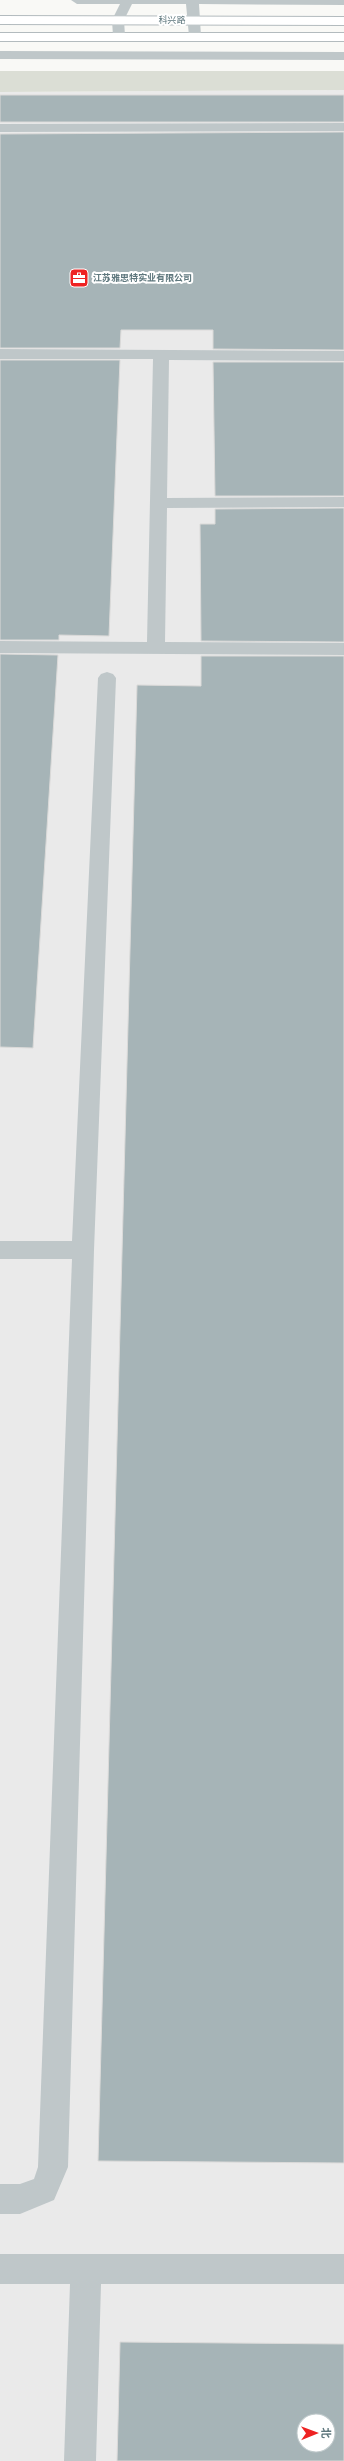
<svg xmlns="http://www.w3.org/2000/svg" width="344" height="2461" viewBox="0 0 344 2461" font-family="'Roboto Condensed','Noto Sans SC',sans-serif">
	<rect width="100%" height="100%" fill="#f9f9f6"/>
	<!-- built -->
	<path fill="#eaeaea" fill-rule="evenodd" d="M344,90V2461H0V92ZM304,2421H328V2445H304Z"/>
	<!-- green -->
	<polygon fill="#dbded5" points="0,71 344,71 344,90 0,92"/>
	<!-- building -->
	<g fill="#a6b4b7" stroke="#dbdad9" fill-rule="evenodd">
		<rect x="0" y="95" width="344" height="27"/>
		<polygon points="344,132 344,350 213,349 213,330 121,330 120,348 0,348 0,134"/>
		<polygon points="0,360 120,360 109,636 59,635 59,640 0,640"/>
		<polygon points="213,362 344,362 344,496 215,496"/>
		<polygon points="344,508 344,642 201,641 200,524 215,524 215,509"/>
		<polygon points="0,654 58,655 33,1048 0,1047"/>
		<polygon points="201,656 344,656 344,2163 98,2161 137,685 201,686"/>
		<path d="M120,2342L344,2344V2461H117ZM304,2421H328V2445H304Z"/>
	</g>
	<g fill="none" stroke-linecap="round" stroke-linejoin="round">
		<!-- major casing -->
		<g stroke="#b3bbbe" stroke-width="2">
			<g id="major">
				<polygon points="0,16 344,17 344,25 0,24"/>
				<rect x="0" y="33" width="344" height="8"/>
			</g>
		</g>
		<!-- minor -->
		<g fill="#bfc7c9" fill-rule="evenodd">
			<polygon points="71,0 344,0 344,5 199,4 201,36 195,40 189,36 186,4 132,4 124,20 125,36 119,40 113,36 112,20 120,4 77,4"/>
			<polygon points="0,51 344,52 344,60 0,59"/>
			<polygon points="344,123 344,131 0,132 0,124"/>
			<polygon points="0,349 344,351 344,361 169,360 167,498 344,497 344,507 167,508 165,642 344,643 344,655 0,653 0,641 147,642 153,359 0,359"/>
			<polygon points="107,672 113,674 116,678 94,1250 68,2167 54,2200 20,2214 0,2214 0,2184 20,2184 34,2179 38,2167 72,1259 0,1259 0,1241 72,1241 98,678 101,674"/>
			<polygon points="0,2254 344,2254 344,2284 101,2284 96,2461 64,2461 70,2284 0,2284"/>
		</g>
		<!-- major -->
		<use href="#major" fill="#fff" fill-rule="evenodd"/>
	</g>
	<!-- icons -->
	<defs>
		<g id="office-square" transform="scale(1)"><rect x="-9" y="-9" width="18" height="18" rx="4" fill="#e22" stroke="#fff"/><path d="M-6-3h4V-5.5h4V-3h4V5H-6ZM-1-4.5V-3h2v-1.5ZM-6 0V1H6V0Z" fill="#fff"/></g>
	</defs>
	<g fill-rule="evenodd">
		<use href="#office-square" x="79" y="278"/>
	</g>
	<g text-anchor="middle" dominant-baseline="central" stroke-width="4" stroke-linejoin="round" paint-order="stroke">
		<!-- far-street labels -->
		<g font-size="9" fill="#5e777d" stroke="#fff">
			<text x="172" y="20">科兴路</text>
		</g>
		<!-- far-poi labels -->
		<g font-size="9" font-weight="bold" fill="#5e777d" stroke="#fff" text-anchor="start">
			<text x="93" y="278">江苏雅思特实业有限公司</text>
		</g>
	</g>
	<!-- north arrow -->
	<g transform="translate(316 2433) rotate(89)"><circle r="19" fill="#ffffff" stroke="#bfc9cb"/>
	<path d="M0-3L7 15L0 10L-7 15Z" fill="#ee2222"/>
	<text y="-6" font-size="11" font-weight="bold" text-anchor="middle" fill="#5e777d">北</text>
	</g>
</svg>
